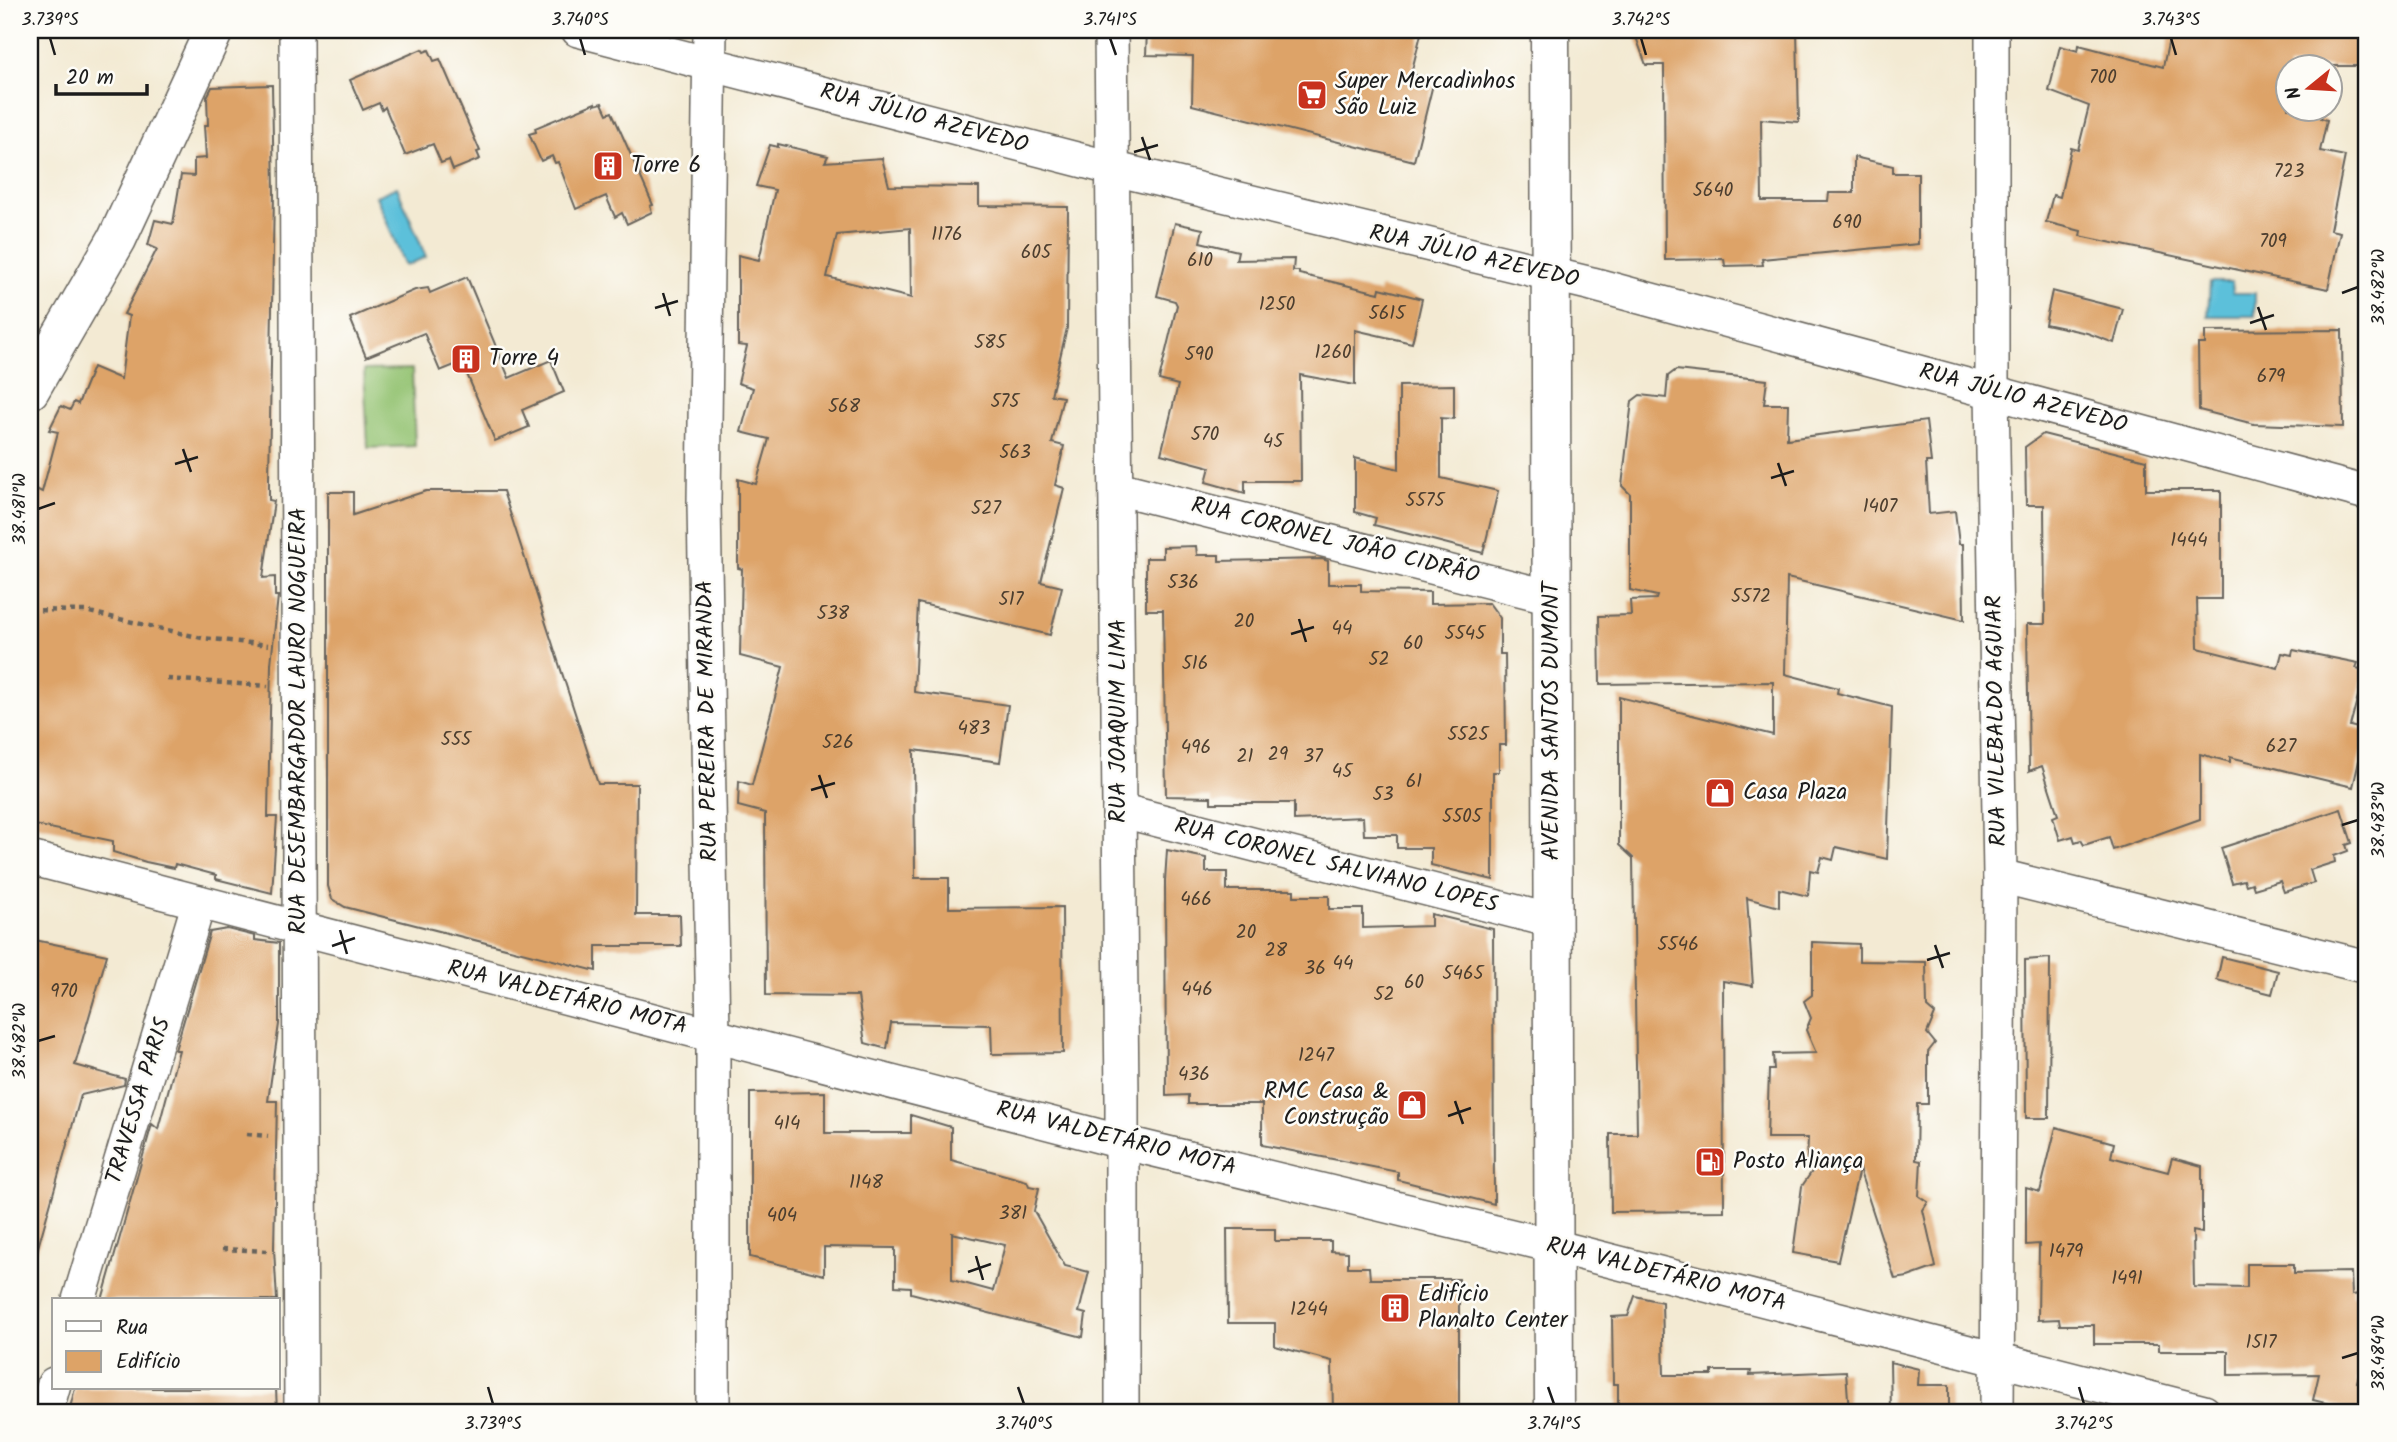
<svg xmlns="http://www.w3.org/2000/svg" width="2397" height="1442" viewBox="0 0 2397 1442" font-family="Kalam,sans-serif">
	<rect width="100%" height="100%" fill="#fdfcf7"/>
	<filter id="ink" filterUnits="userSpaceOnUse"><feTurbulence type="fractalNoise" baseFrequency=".0143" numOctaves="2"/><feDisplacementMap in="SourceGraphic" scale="14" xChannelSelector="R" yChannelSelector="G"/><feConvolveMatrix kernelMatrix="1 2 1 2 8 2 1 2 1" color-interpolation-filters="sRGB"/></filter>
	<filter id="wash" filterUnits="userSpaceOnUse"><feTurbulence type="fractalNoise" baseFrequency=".00686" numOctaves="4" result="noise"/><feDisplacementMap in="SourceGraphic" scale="28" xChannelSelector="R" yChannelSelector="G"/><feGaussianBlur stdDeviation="1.57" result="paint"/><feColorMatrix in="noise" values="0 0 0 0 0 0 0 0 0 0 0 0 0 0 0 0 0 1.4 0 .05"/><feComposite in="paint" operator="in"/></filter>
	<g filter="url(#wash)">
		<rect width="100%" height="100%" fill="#f3ead3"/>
		<!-- green -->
		<polygon fill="#93c271" stroke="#586f46" stroke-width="2" points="412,369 415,446 368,448 364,370"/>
		<!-- water -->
		<g fill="#5cc0da" stroke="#3c6e7b" stroke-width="2">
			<polygon points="397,187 426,257 405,266 376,196"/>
			<polygon points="2210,282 2232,282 2233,293 2255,293 2255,316 2208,316"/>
		</g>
		<g id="blocks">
			<!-- building -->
			<g fill="#dda367" fill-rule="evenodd">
				<polygon points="1147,30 1422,30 1411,74 1434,80 1414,161 1192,105 1193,56 1146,55"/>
				<polygon points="1664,30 1797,30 1799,122 1761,119 1762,201 1828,201 1829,193 1854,193 1854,157 1893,166 1893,173 1918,173 1918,244 1762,259 1763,265 1725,266 1724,259 1665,260 1664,65 1646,65 1635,34 1664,34"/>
				<polygon points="2171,30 2367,30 2367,66 2333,66 2330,79 2330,66 2288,66 2288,108 2323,108 2321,118 2327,120 2320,151 2345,156 2330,230 2340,232 2328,289 2080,236 2081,231 2046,222 2053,195 2060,197 2071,148 2078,150 2089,106 2049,91 2060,46 2078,51 2079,45 2163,67"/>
				<polygon points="422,49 424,52 429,50 434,61 440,59 480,151 477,152 480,159 453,170 449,160 441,163 433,144 405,155 385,107 382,110 379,103 363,110 350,80"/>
				<polygon points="272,85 274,193 269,479 269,500 274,501 263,578 275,577 275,596 278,596 271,664 269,762 268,817 277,817 272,893 216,879 216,875 175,864 174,868 146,862 113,852 113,841 30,824 30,486 42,492 58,432 49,430 61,406 70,410 74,402 78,404 93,367 121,379 129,316 124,314 157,249 148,245 155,220 173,224 181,175 194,176 194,159 206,158 204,125 208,125 207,97 212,87"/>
				<polygon points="595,103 595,105 602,103 607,114 612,112 653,205 650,206 652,212 627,224 622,213 615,217 606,196 576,209 558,162 555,163 552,156 541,161 529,134 536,132 535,128"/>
				<path d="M778,144L828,156L825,162L882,158L889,186L979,187V206L1068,207L1067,328L1051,395L1063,397L1052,443L1064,446L1055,485L1064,488L1041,582L1062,587L1050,635L918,603L914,692L1008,705L1000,762L914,750L915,878H949V908L1062,907L1063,1053L992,1054L991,1025L891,1023L887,1049L865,1043L858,996L766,995L765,813L738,806L739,781L752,785L783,667L740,656L742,569L738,568V479L756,484L769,439L741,432L753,388L738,383L747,346L738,345V255L759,260L775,190L756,186L770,145L778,147ZM910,228L911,298L827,277L837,235Z"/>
				<polygon points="1175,223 1203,229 1200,242 1238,251 1236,260 1294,259 1293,271 1299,271 1299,274 1379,293 1380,288 1422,299 1412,343 1355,330 1355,385 1300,375 1301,481 1245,481 1245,493 1206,482 1210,467 1161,454 1178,385 1159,380 1177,305 1175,301 1157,296"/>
				<polygon points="467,277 509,378 551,360 564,392 522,410 529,427 495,441 462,362 440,371 424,333 366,357 350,318 415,290 428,288 430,293"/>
				<polygon points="2052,291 2123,309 2114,343 2087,333 2045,324"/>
				<polygon points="2342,330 2343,427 2254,424 2199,410 2198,344 2205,344 2205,331"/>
				<polygon points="1676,370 1767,380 1764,404 1788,404 1787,439 1926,421 1931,462 1926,462 1929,514 1955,511 1959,544 1963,544 1964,620 1787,578 1785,674 1838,688 1837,693 1892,707 1887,859 1836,847 1833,860 1822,857 1818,872 1810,870 1808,896 1779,889 1779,907 1747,898 1753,986 1723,981 1724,1211 1611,1212 1610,1134 1637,1134 1633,858 1619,845 1619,697 1773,735 1773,682 1600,684 1599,616 1631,615 1630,600 1656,599 1657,596 1630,590 1630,494 1622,486 1632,401 1640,395 1666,398 1668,376"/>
				<polygon points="1454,385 1454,419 1441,418 1441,478 1498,491 1483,553 1374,525 1376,518 1355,512 1355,458 1399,469 1399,386"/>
				<polygon points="2043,434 2146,460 2146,490 2221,490 2221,599 2197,599 2198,648 2278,668 2282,653 2292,655 2293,650 2358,663 2356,668 2365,670 2350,726 2366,730 2353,787 2230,757 2230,762 2200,754 2200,819 2113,850 2109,837 2084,845 2081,840 2075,842 2073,836 2060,840 2053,817 2058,815 2042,766 2029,771 2027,624 2045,624 2044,505 2026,505 2025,447"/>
				<polygon points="426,491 503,491 598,784 637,784 636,915 680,915 681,946 596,946 596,971 345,907 332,899 328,886 328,492 353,492 353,515"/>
				<polygon points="1196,546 1197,555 1219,555 1219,561 1322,559 1328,561 1328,584 1361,584 1361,591 1430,592 1430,604 1489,603 1500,618 1500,654 1505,654 1506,745 1499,745 1499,772 1493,772 1493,880 1431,865 1431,848 1397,848 1397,835 1364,835 1363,817 1294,820 1294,803 1211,803 1211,797 1166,796 1163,610 1146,610 1146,558 1163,558 1163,547"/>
				<polygon points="2341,809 2352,843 2346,845 2348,851 2334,856 2335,862 2310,870 2314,883 2284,892 2280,881 2254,889 2252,883 2246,885 2244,880 2232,883 2221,848"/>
				<polygon points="1167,850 1206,858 1206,872 1227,872 1227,890 1294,890 1294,896 1329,896 1329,909 1363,909 1363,928 1431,926 1431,914 1493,929 1494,1204 1398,1180 1398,1172 1262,1145 1262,1104 1188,1104 1188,1095 1166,1096 1165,881"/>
				<polygon points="227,929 255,936 255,940 279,943 279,1024 268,1101 277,1101 274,1249 277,1300 102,1300 152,1124 158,1129 179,1050 175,1050 181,1030 210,932"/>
				<polygon points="30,939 107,955 75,1065 125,1079 124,1085 81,1095 37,1251 30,1250"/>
				<polygon points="1812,942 1859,944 1859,961 1926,962 1927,1007 1935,1014 1927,1033 1935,1043 1928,1052 1928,1104 1917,1104 1916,1160 1921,1161 1919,1196 1928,1202 1923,1210 1936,1267 1908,1277 1895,1279 1859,1169 1838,1261 1793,1253 1802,1186 1815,1167 1807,1161 1808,1138 1767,1138 1769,1070 1774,1070 1773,1054 1816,1053 1806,1030 1811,1018 1804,1001 1812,995"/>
				<polygon points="2222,957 2278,971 2272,994 2217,980"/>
				<polygon points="2050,958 2049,1118 2026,1118 2025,960"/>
				<path d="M825,1092V1133H911V1115L951,1127V1160L1027,1181L1029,1186L1039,1188L1034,1211L1065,1266L1089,1272L1079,1312L1086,1314L1083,1337L911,1293V1287L895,1286V1248L824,1247V1275L750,1257V1093ZM952,1233L1005,1245L993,1291L952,1280Z"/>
				<polygon points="2056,1127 2114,1143 2111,1157 2168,1172 2172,1158 2202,1166 2202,1233 2193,1231 2194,1287 2247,1288 2247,1264 2294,1264 2294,1273 2351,1272 2352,1295 2367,1293 2367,1347 2357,1382 2364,1384 2358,1411 2313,1400 2319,1374 2228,1375 2228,1351 2159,1351 2159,1344 2094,1344 2094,1325 2060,1325 2059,1319 2038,1320 2039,1244 2026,1245 2026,1188 2040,1192"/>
				<polygon points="1227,1229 1275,1229 1275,1241 1331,1241 1331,1251 1348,1252 1348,1267 1369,1267 1370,1279 1459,1279 1459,1412 1333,1412 1332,1361 1275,1346 1275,1323 1228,1323"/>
				<polygon points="1635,1296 1662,1302 1664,1375 1712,1375 1712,1371 1751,1371 1750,1375 1846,1371 1849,1412 1618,1412 1618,1384 1613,1384 1612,1317 1628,1316"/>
				<polygon points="1890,1362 1919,1369 1918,1385 1949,1385 1949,1412 1891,1412"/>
				<polygon points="75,1388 276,1388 277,1412 69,1412"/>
			</g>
		</g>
	</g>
	<g filter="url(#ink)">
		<use href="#blocks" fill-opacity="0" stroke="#67645c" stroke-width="2"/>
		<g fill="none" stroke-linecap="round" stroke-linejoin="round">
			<!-- minor casing -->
			<g stroke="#67645c" stroke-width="36">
				<g id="minor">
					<polyline points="296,30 301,1412"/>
					<polyline points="578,30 1111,168 1592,284 2367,493"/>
					<polyline points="710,30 704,503 713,1036 713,1412"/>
					<polyline points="1111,30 1122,1098 1122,1412"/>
					<polyline points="1992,30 1992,390 2000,876 1997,1412"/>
					<polyline points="1117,488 1551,597"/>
					<polyline points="1119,810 1552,921"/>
					<polyline points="30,858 1122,1142 1553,1246 2204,1412"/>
					<polyline points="2000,876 2367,967"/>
					<polyline points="79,1300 199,902"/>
					<polyline points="46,1412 54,1384"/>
				</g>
			</g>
			<!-- tertiary casing -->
			<g stroke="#67645c" stroke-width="41">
				<polyline id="tertiary" points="30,390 117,239 214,30"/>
			</g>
			<!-- primary casing -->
			<g stroke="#67645c" stroke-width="41">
				<polyline id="primary" points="1550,30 1554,1412"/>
			</g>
			<!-- path -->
			<g stroke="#67645c" stroke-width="4.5" stroke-dasharray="5 5" stroke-linecap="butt">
				<polyline points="30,610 85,611 202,638 268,645"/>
				<polyline points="167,679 268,686"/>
				<polyline points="247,1134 268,1136"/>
				<polyline points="222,1249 268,1251"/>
			</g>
			<!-- minor -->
			<use href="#minor" stroke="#fff" stroke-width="33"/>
			<!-- tertiary -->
			<use href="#tertiary" stroke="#fff" stroke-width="38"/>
			<!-- primary -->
			<use href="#primary" stroke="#fff" stroke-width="38"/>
		</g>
	</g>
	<!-- ticks -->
	<path fill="none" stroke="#1c1c1c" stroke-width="2.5" d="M50,38L55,55M580,38L585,55M1110,38L1116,55M1641,38L1646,55M2171,38L2176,55M1142,137L1150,160M1134,152L1158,145M663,293L670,316M2342,293L2358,287M2258,307L2266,330M655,308L678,301M2250,323L2274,315M183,449L191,472M1778,463L1786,486M175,464L198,457M1771,478L1794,471M38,509L55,503M1299,619L1306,642M1291,634L1314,627M819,775L827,798M811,790L835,783M2342,825L2358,820M340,930L347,954M1935,945L1943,968M332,946L355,938M1927,960L1950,953M38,1041L55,1036M1455,1101L1463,1124M1448,1116L1471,1108M976,1256L983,1280M968,1272L991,1264M2342,1358L2358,1353M488,1387L493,1404M1018,1387L1024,1404M1548,1387L1554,1404M2079,1387L2084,1404"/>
	<!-- icons -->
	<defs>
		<g id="supermarket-square" transform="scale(1.575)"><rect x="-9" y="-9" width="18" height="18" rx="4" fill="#c8321e" stroke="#fdfcf7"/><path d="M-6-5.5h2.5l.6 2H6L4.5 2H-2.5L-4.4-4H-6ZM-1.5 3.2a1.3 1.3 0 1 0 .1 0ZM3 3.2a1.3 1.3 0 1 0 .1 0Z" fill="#fff"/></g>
		<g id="building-square" transform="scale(1.575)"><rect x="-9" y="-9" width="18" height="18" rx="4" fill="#c8321e" stroke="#fdfcf7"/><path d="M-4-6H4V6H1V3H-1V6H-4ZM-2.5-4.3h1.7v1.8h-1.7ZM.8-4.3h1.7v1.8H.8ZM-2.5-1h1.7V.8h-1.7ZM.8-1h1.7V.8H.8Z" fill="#fff"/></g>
		<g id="shop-square" transform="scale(1.575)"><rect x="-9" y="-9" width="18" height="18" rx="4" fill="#c8321e" stroke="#fdfcf7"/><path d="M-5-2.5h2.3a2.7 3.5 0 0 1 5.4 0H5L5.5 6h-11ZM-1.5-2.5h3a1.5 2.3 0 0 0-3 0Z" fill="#fff"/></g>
		<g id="fuel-square" transform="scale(1.575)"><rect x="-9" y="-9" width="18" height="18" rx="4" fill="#c8321e" stroke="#fdfcf7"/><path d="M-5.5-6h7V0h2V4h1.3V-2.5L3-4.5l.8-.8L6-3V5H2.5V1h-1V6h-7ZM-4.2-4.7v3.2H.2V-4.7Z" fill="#fff"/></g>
	</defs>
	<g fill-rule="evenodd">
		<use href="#supermarket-square" x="1312" y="95"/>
		<use href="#building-square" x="608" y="166"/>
		<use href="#building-square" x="466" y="359"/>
		<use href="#shop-square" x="1720" y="793"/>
		<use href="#shop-square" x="1412" y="1105"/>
		<use href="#fuel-square" x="1710" y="1162"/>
		<use href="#building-square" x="1395" y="1308"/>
	</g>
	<g text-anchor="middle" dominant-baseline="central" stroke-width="5" stroke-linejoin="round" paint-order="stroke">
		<!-- number labels -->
		<g font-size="19" fill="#4c3e2f">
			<text x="2103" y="78">700</text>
			<text x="2289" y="172">723</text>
			<text x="1713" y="191">5640</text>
			<text x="1847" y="223">690</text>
			<text x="947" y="235">1176</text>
			<text x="2273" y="242">709</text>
			<text x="1036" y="253">605</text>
			<text x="1200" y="261">610</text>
			<text x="1277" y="305">1250</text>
			<text x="1387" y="314">5615</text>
			<text x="990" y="343">585</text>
			<text x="1333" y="353">1260</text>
			<text x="1199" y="355">590</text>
			<text x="2271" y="377">679</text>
			<text x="1005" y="402">575</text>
			<text x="844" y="407">568</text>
			<text x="1205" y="435">570</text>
			<text x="1273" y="442">45</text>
			<text x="1015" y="453">563</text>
			<text x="1425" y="501">5575</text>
			<text x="1880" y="507">1407</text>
			<text x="986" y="509">527</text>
			<text x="2189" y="541">1444</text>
			<text x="1183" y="583">536</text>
			<text x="1751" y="597">5572</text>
			<text x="1011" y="600">517</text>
			<text x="833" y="614">538</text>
			<text x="1244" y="622">20</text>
			<text x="1342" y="629">44</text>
			<text x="1465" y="634">5545</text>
			<text x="1413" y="644">60</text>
			<text x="1379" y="660">52</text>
			<text x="1195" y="664">516</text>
			<text x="974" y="729">483</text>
			<text x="1468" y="735">5525</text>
			<text x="456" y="740">555</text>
			<text x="838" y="743">526</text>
			<text x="2281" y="747">627</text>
			<text x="1196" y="748">496</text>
			<text x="1278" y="755">29</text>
			<text x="1245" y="757">21</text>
			<text x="1313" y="757">37</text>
			<text x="1342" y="772">45</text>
			<text x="1414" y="782">61</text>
			<text x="1383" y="795">53</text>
			<text x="1462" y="817">5505</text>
			<text x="1196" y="900">466</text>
			<text x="1246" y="933">20</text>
			<text x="1678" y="945">5546</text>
			<text x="1276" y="951">28</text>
			<text x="1343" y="964">44</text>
			<text x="1315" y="969">36</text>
			<text x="1463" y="974">5465</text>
			<text x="1414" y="983">60</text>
			<text x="1197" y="990">446</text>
			<text x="64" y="992">970</text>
			<text x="1384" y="995">52</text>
			<text x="1316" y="1056">1247</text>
			<text x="1194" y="1075">436</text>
			<text x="787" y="1124">414</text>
			<text x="866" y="1183">1148</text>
			<text x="1013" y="1214">381</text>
			<text x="782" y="1216">404</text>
			<text x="2066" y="1252">1479</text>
			<text x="2127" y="1279">1491</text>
			<text x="1309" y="1310">1244</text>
			<text x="2261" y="1343">1517</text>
		</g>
		<!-- poi labels -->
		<g font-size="23" fill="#1c1c1c" stroke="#fdfcf7" text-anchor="start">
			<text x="1335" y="82">Super Mercadinhos<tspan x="1335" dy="26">São Luiz</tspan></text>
			<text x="631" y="166">Torre 6</text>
			<text x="489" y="359">Torre 4</text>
			<text x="1743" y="793">Casa Plaza</text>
			<text x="1389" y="1092" text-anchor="end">RMC Casa &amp;<tspan x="1389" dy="26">Construção</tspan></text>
			<text x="1733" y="1162">Posto Aliança</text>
			<text x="1418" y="1295">Edifício<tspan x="1418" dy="26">Planalto Center</tspan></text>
		</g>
		<!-- street labels -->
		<g font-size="23" fill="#1c1c1c" stroke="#fdfcf7">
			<text transform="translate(924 119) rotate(15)">RUA JÚLIO AZEVEDO</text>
			<text transform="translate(1474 257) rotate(13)">RUA JÚLIO AZEVEDO</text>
			<text transform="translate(2023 399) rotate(15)">RUA JÚLIO AZEVEDO</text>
			<text transform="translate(1335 541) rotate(14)">RUA CORONEL JOÃO CIDRÃO</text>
			<text transform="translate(299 721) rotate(-90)">RUA DESEMBARGADOR LAURO NOGUEIRA</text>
			<text transform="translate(708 721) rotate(-91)">RUA PEREIRA DE MIRANDA</text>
			<text transform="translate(1119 721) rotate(-90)">RUA JOAQUIM LIMA</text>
			<text transform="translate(1552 721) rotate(-90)">AVENIDA SANTOS DUMONT</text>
			<text transform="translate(1997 721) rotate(-91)">RUA VILEBALDO AGUIAR</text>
			<text transform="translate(1336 866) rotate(14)">RUA CORONEL SALVIANO LOPES</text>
			<text transform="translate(567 998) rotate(14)">RUA VALDETÁRIO MOTA</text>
			<text transform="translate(139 1101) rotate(-73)">TRAVESSA PARIS</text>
			<text transform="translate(1116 1139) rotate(14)">RUA VALDETÁRIO MOTA</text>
			<text transform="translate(1666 1275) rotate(14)">RUA VALDETÁRIO MOTA</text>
		</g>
	</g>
	<!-- margin -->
	<rect width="2397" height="1442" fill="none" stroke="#fdfcf7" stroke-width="77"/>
	<!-- legend -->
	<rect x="52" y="1298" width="228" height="91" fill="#fdfcf7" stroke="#a3a29f" stroke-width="2"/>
	<rect x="66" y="1321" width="35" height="10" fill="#ffffff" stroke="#a3a29f" stroke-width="2"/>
	<text x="116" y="1334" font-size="21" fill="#1c1c1c">Rua</text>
	<rect x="66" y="1351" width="35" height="21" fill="#dda367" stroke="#a3a29f" stroke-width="2"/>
	<text x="116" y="1368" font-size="21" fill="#1c1c1c">Edifício</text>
	<!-- north arrow -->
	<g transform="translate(2309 88) rotate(252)"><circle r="33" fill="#fdfcf7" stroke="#a3a29f" stroke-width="2"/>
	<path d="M0-5L12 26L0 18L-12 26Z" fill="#c8321e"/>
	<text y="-10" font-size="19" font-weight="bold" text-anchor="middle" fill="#1c1c1c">N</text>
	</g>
	<!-- scale -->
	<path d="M56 84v10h91v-10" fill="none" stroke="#1c1c1c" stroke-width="3.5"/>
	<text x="66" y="84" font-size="21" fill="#1c1c1c" stroke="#fdfcf7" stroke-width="5" paint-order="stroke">20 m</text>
	<rect x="38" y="38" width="2320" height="1366" fill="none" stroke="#1c1c1c" stroke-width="2.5"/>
	<g font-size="18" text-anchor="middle" fill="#1c1c1c">
		<text x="50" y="25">3.739°S</text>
		<text x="580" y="25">3.740°S</text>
		<text x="1110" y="25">3.741°S</text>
		<text x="1641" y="25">3.742°S</text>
		<text x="2171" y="25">3.743°S</text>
		<text transform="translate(2378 287) rotate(-90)" y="6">38.482°W</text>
		<text transform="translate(19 509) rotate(-90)" y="6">38.481°W</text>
		<text transform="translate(2378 820) rotate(-90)" y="6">38.483°W</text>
		<text transform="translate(19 1041) rotate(-90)" y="6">38.482°W</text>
		<text transform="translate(2378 1353) rotate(-90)" y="6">38.484°W</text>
		<text x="493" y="1429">3.739°S</text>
		<text x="1024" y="1429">3.740°S</text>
		<text x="1554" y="1429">3.741°S</text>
		<text x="2084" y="1429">3.742°S</text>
	</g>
</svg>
